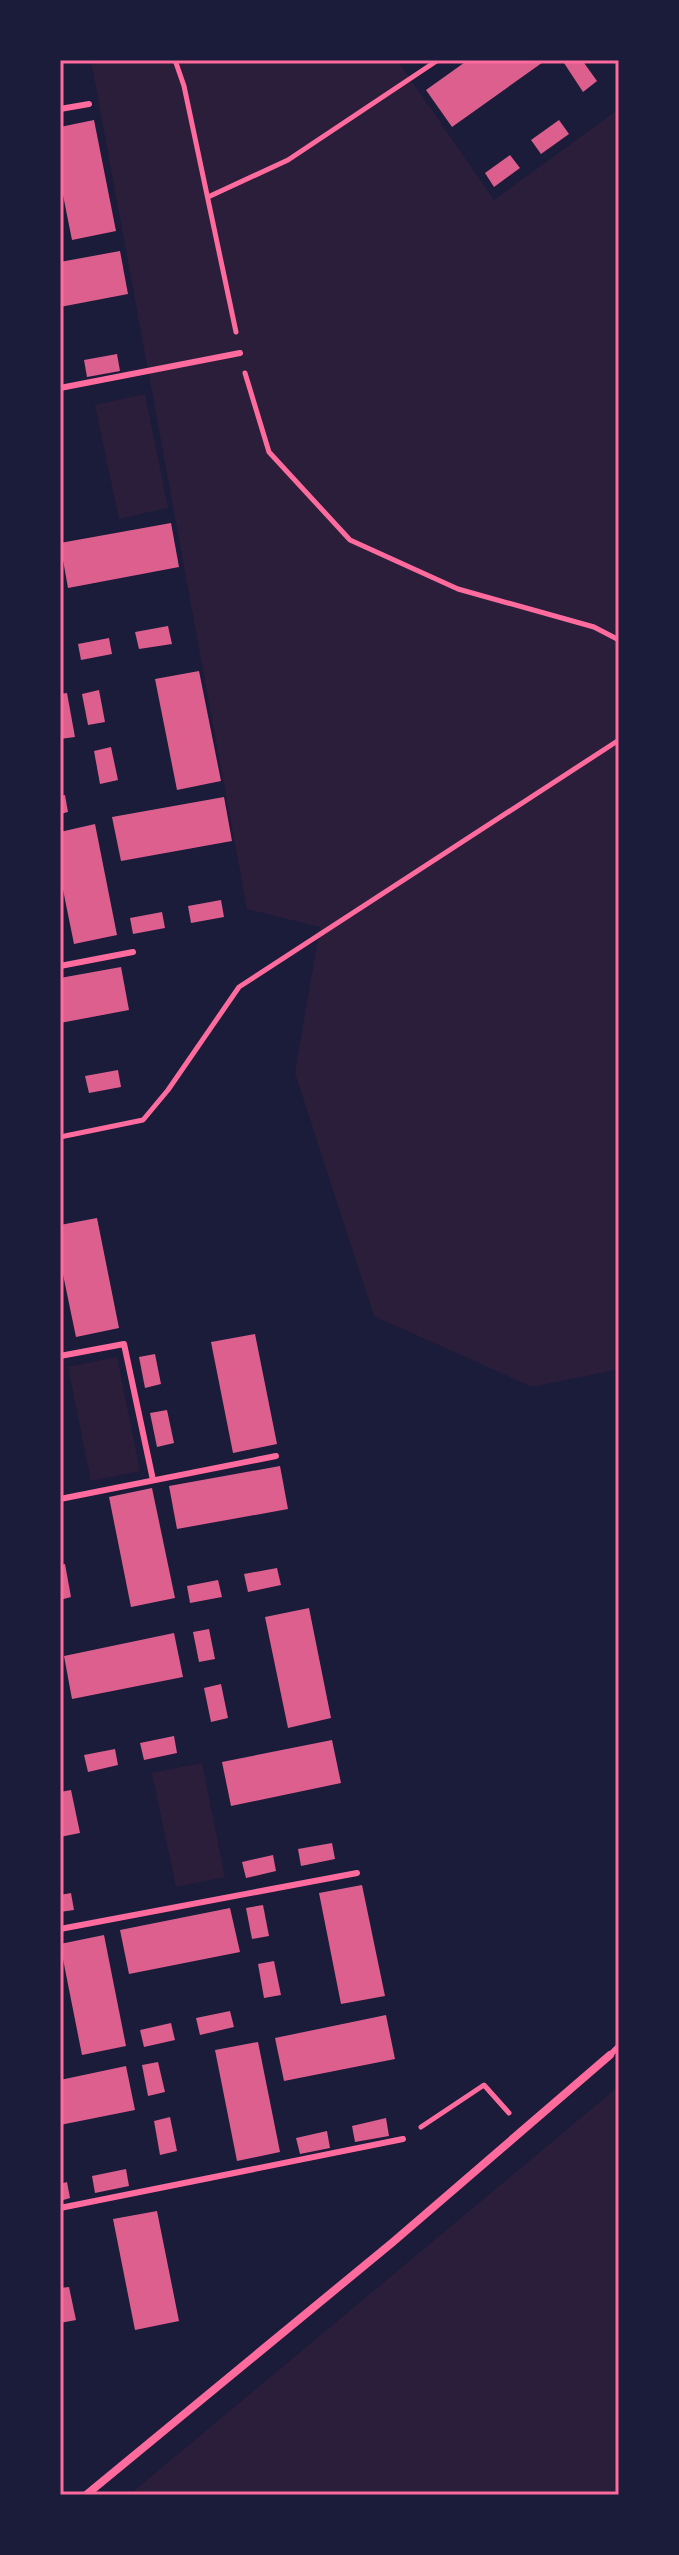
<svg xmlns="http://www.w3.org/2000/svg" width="679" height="2555" viewBox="0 0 679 2555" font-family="'Alegreya Sans',sans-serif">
	<rect width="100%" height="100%" fill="#1b1b3a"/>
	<!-- green -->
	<g fill="#2a1e3b">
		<polygon points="91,60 397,60 494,200 619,109 619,1369 532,1387 374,1316 295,1073 320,927 247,909"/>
		<polygon points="145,394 168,508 119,519 95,405"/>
		<polygon points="117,1357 140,1471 91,1481 68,1367"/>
		<polygon points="202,1763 225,1877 176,1887 152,1773"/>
		<polygon points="619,2086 619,2495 129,2495"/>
	</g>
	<!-- building -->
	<g fill="#dd5f8e">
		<polygon points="468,60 546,60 452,127 426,90"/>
		<polygon points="568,60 582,60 597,81 583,92 564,63"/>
		<polygon points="94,120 116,231 72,240 60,180 60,127"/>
		<polygon points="559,120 569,134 541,154 531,140"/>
		<polygon points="510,155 520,168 494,187 485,173"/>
		<polygon points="120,251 128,294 60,307 60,262"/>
		<polygon points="117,354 120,371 87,377 84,360"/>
		<polygon points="171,523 179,567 68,588 60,543"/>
		<polygon points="168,626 172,644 139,649 135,632"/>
		<polygon points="109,638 112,654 81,660 78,644"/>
		<polygon points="199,671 221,781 177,790 155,679"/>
		<polygon points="99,690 105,722 88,725 82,694"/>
		<polygon points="67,693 75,737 60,739 60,694"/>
		<polygon points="111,747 118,780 100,784 94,751"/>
		<polygon points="65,795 68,812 60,814 60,796"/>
		<polygon points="224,797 232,841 121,861 112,817"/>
		<polygon points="95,824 117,935 74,944 60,875 60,832"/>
		<polygon points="221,900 224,917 191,923 188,906"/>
		<polygon points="162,912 165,928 133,934 130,918"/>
		<polygon points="121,967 129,1010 60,1023 60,978"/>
		<polygon points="118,1070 121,1087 89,1093 85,1076"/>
		<polygon points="97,1218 119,1328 76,1337 60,1260 60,1225"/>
		<polygon points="255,1334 277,1444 233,1453 211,1342"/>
		<polygon points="155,1354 161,1384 145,1388 139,1357"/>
		<polygon points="167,1410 174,1443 157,1447 150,1413"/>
		<polygon points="280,1466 288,1509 177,1529 169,1486"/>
		<polygon points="152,1488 175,1598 131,1607 109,1497"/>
		<polygon points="65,1564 71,1597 60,1600 60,1565"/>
		<polygon points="277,1568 281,1585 248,1592 244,1574"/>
		<polygon points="218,1580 222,1597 190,1603 187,1586"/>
		<polygon points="309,1608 331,1718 288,1728 265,1617"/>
		<polygon points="209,1629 215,1659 199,1662 193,1632"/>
		<polygon points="174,1633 183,1677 72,1699 64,1656"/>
		<polygon points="221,1684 228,1718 211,1722 204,1688"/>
		<polygon points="174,1736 177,1753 144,1760 140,1743"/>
		<polygon points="332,1740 341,1783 231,1806 222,1762"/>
		<polygon points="115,1749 118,1765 88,1772 84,1755"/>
		<polygon points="71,1790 80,1833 60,1837 60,1792"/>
		<polygon points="332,1843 335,1859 301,1866 298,1849"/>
		<polygon points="273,1855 276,1871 246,1878 242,1862"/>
		<polygon points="362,1885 385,1996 341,2004 319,1893"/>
		<polygon points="71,1893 74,1910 60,1912 60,1895"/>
		<polygon points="263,1905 269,1936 252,1939 246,1908"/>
		<polygon points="230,1908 240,1952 129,1974 120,1930"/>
		<polygon points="104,1935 126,2046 82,2055 60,1944"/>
		<polygon points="274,1961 281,1995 264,1998 258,1964"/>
		<polygon points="230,2011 234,2027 200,2035 196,2018"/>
		<polygon points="386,2015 395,2059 284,2081 275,2038"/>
		<polygon points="171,2023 175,2040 144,2047 140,2030"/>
		<polygon points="258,2042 280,2152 237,2161 215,2050"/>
		<polygon points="158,2062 165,2092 148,2096 142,2065"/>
		<polygon points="126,2066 135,2110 60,2125 60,2080"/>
		<polygon points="170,2117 177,2151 160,2155 154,2121"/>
		<polygon points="386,2118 389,2136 355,2142 352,2126"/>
		<polygon points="327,2131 330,2148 300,2154 296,2138"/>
		<polygon points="126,2169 129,2186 95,2193 92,2176"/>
		<polygon points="67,2182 70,2198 60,2201 60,2184"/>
		<polygon points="157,2211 179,2321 135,2330 113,2219"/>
		<polygon points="69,2287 76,2320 60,2323 60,2288"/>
	</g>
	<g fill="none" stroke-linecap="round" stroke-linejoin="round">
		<!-- path -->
		<g stroke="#ff6b9d" stroke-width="5">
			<polyline points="175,60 184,86 236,332"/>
			<polyline points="208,197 288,160 438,60"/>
			<polyline points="245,373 269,452 350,540 458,589 594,627 619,640"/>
			<polyline points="60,1137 143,1120 168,1090 239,987 619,740"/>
			<polyline points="421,2127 484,2085 509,2113"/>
		</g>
		<!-- service -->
		<g stroke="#ff6b9d" stroke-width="6">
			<polyline points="60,109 89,104"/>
			<polyline points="60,388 240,353"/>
			<polyline points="60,966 133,952"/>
			<polyline points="60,1356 124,1344 153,1480"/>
			<polyline points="60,1499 276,1456"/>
			<polyline points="60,1929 357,1873"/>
			<polyline points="610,2055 619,2046"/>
			<polyline points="60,2208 403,2139"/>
		</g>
		<!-- minor -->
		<polyline stroke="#ff6b9d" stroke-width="8" points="86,2495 393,2242 610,2055"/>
	</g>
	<!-- border -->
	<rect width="679" height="2555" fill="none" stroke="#1b1b3a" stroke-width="124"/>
	<rect x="62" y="62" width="555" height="2431" fill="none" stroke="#ff6b9d" stroke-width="3"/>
</svg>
